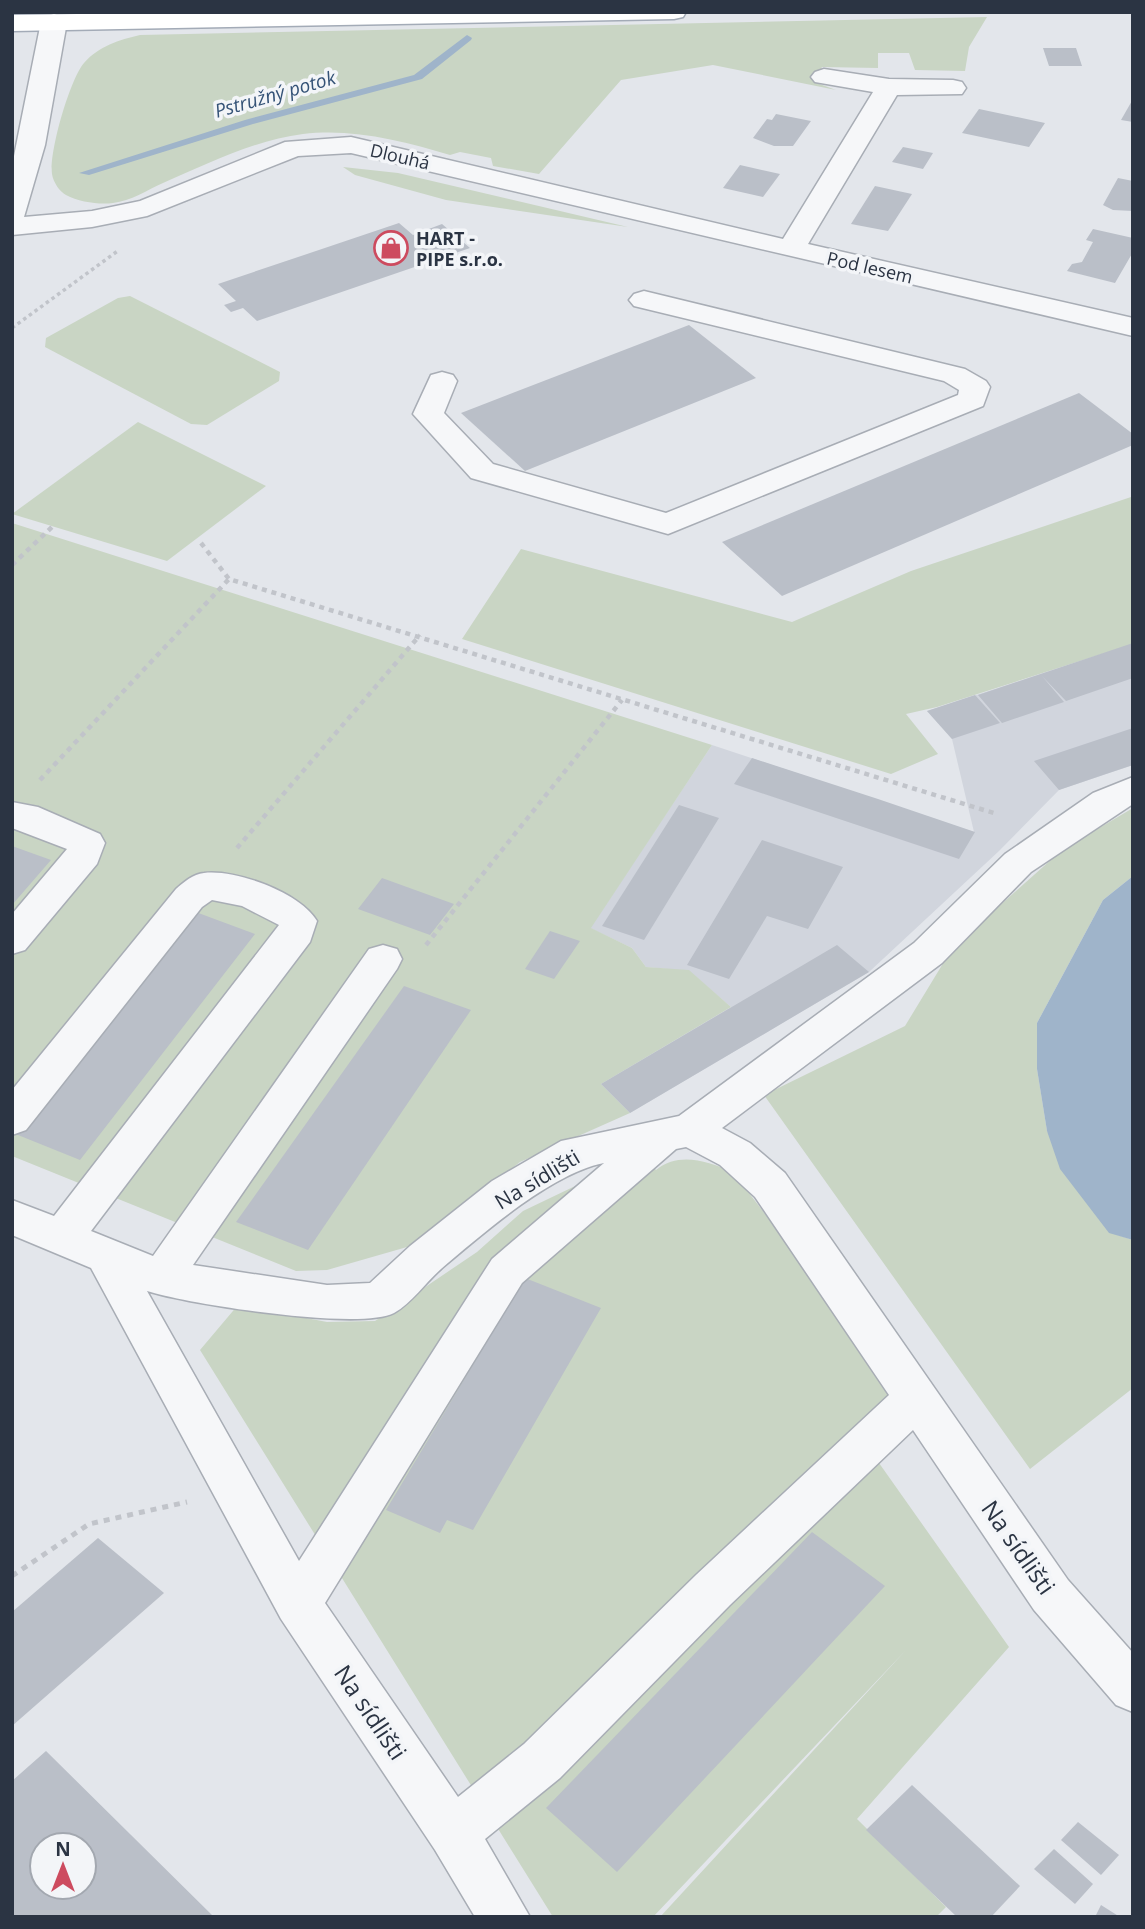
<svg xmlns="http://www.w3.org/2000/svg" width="1145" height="1929" viewBox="0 0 1145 1929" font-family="'Open Sans',sans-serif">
	<rect width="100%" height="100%" fill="#e3e6eb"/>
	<!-- built -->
	<polygon fill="#d1d5dd" points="1133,644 1133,765 1059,790 999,851 869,972 630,1113 601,1084 731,1007 689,971 646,967 632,948 590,928 712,745 974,832 952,739 927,711"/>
	<!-- green -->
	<g fill="#c9d5c4">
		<path d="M987,17L969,47L965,71L915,70L909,53H878V68L822,67L814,82L836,90L713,65L621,80L539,174L493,166L491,158L460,152L450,155C403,141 353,128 303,134C255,140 207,164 163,183C147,190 131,201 113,203C100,205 79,202 66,195C60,192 53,182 52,174C49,152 70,79 84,63C99,46 119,40 140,35Z"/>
		<polygon points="343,167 398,173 628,227 446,200 355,175"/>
		<polygon points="130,296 280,372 279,381 207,425 191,424 45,347 46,338 118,298"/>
		<polygon points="138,422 266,486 167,561 12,514"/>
		<polygon points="1131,497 1133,644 937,707 906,714 938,754 891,774 462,639 521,549 792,622 911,571"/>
		<polygon points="12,523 712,745 591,928 632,948 646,967 689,970 731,1007 601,1084 630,1113 520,1162 414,1245 327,1270 296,1271 12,1156"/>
		<polygon points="1133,808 1133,876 1103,900 1037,1023 1037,1069 1047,1131 1109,1232 1133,1240 1133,1388 1030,1469 764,1095 905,1026 953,947 1062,850"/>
		<path d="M642,1154L656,1170C680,1151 707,1162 732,1171L897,1385L879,1410L855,1429L1009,1647L857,1819L946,1907L936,1917H660L906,1650L653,1917H553L200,1350L238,1305L327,1322L375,1321L477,1252L523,1211Z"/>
	</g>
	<!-- water -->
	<polygon fill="#9fb4ca" points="1133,876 1133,1240 1109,1233 1060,1169 1047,1131 1037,1069 1037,1023 1103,900"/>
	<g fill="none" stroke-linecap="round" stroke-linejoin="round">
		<!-- stream -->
		<polygon fill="#9fb4ca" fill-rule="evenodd" points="467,35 472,38 471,40 422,79 253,124 89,175 79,173 245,120 414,75"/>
	</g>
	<!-- building -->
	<g fill="#babfc8" fill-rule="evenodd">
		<polygon points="1043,48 1076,48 1082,66 1049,66"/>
		<polygon points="1133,99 1133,122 1121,120"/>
		<polygon points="979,109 1045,123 1029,147 962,133"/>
		<polygon points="776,114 811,121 793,146 774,146 753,138 767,119 772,120"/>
		<polygon points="903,147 933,153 923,169 892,162"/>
		<polygon points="740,165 780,174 763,197 723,188"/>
		<polygon points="1118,178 1133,181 1133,211 1113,210 1103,205"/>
		<polygon points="875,186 912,194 888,231 851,224"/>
		<polygon points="399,223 413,235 442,224 470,248 257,321 243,308 231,312 224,305 236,301 218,284"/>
		<polygon points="1093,229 1133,238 1133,252 1115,283 1067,271 1072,264 1082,262 1093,242 1086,240"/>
		<polygon points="689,325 756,378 525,471 461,413"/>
		<polygon points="1079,393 1133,434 1133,445 782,596 722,542"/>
		<polygon points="1133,643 1133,678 1066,701 1042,676 1064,702 1002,723 978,695"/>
		<polygon points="975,695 1000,723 952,739 927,711"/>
		<polygon points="1133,728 1133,765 1103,775 1059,790 1034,761"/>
		<polygon points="752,758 878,799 975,832 959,859 734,784"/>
		<polygon points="679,805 719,818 644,940 602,926"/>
		<polygon points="762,840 843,867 808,929 767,916 729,979 687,965"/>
		<polygon points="12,846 51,860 12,905"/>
		<polygon points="382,878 429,895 454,904 430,935 358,909"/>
		<polygon points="193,911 255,934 80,1160 13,1133"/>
		<polygon points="550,931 580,941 554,979 525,969"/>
		<polygon points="837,945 869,972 630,1113 601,1084"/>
		<polygon points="404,986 471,1010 308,1250 236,1222"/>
		<polygon points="525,1278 601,1308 473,1530 447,1520 440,1533 386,1510"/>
		<polygon points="812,1532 885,1586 617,1872 546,1808"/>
		<polygon points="98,1538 164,1593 12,1726 12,1612"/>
		<path d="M46,1751L214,1917H12V1781ZM42,1845H84V1887H42Z"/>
		<polygon points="912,1785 1020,1886 991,1917 957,1917 866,1830"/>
		<polygon points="1078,1822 1119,1855 1101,1875 1061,1840"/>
		<polygon points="1054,1849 1093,1884 1075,1904 1034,1869"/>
		<polygon points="1101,1905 1120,1917 1095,1917"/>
	</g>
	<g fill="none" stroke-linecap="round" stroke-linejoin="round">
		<!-- minor casing -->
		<g stroke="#a8adb5" stroke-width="3">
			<g id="minor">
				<polygon points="54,14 63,17 67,22 45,145 24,217 92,211 140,201 285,142 351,137 783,239 873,92 815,82 811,77 815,72 824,69 889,79 953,80 962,82 966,88 962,94 897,95 808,244 1133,318 1133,336 351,153 298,156 147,216 92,227 12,235 12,166 41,22 45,17"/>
				<polygon points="644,291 965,369 986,381 990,387 983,406 668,534 471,478 413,414 431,375 442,372 453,375 457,381 444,413 493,464 666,513 958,395 959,390 944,381 634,306 629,300 634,294"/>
				<path d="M1133,777V804L1031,872L942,963L722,1128L750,1143L785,1173L1068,1580L1133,1653V1712L1116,1705L1034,1610L913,1430L730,1605L560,1778L485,1839L530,1917H475L435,1850L281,1619L91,1268L12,1235V1200L54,1216L279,925L242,906L212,900L202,907L26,1130L12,1135V1090L176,889C184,882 193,874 204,873C236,869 301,893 317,921L310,942L91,1231L153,1256L369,949L383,945L397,949L402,959L397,969L193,1265L327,1285L370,1283L410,1246L492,1181L561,1141L679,1116L914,943L1005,854L1093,793ZM686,1147L720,1165L755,1197L889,1395L696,1575L524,1744L458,1797L325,1603L522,1283L676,1149ZM604,1163L492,1259L299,1561L147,1291C187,1304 360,1331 394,1313C412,1303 426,1282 441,1269C482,1234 552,1173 604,1163Z"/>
				<polygon points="12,802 38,807 100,834 105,843 97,864 25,950 12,954 12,914 67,849 12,828"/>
			</g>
		</g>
		<!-- major casing -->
		<g stroke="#a3abb7" stroke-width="3">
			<polygon id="major" points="207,12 686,12 683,17 674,19 12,31 12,15"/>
		</g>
		<!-- path-far2 -->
		<polyline stroke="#c1c4ca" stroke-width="3.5" stroke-dasharray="3.5 3.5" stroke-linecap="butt" points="12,328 119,250"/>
		<!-- path-far1 -->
		<g stroke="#c1c4ca" stroke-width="4.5" stroke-dasharray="5 5" stroke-linecap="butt">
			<polyline points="201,543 229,579 997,814"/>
			<polyline points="12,565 53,526"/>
			<polyline points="40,780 229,579"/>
			<polyline points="237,848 420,635"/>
			<polyline points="426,945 622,700"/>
		</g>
		<!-- path -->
		<polyline stroke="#c1c4ca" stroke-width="5" stroke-dasharray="6 6" stroke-linecap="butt" points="12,1576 89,1524 187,1502"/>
		<!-- minor -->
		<use href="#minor" fill="#f6f7f9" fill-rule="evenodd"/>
		<!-- major -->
		<use href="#major" fill="#fff" fill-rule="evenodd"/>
	</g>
	<!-- icons -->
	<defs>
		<g id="shop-ring" transform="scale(1.75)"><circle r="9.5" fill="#f3f5f8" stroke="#cd4b5f" stroke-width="1.5"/><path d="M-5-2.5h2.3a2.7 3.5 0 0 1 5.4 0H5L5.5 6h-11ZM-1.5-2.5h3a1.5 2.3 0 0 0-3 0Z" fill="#cd4b5f"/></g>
	</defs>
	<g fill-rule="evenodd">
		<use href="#shop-ring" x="391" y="248"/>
	</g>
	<g text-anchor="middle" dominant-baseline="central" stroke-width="7" stroke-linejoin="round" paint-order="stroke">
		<!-- far-street labels -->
		<g font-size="18" fill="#2b3443" stroke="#f3f5f8">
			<text transform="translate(400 156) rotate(13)">Dlouhá</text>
			<text transform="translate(870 267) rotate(13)">Pod lesem</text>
		</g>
		<!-- far-poi labels -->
		<g font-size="18" font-weight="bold" fill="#2b3443" stroke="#f3f5f8" text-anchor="start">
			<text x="416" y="238">HART -<tspan x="416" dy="21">PIPE s.r.o.</tspan></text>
		</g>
		<!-- far-water labels -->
		<g font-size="19" font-style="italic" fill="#355377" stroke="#f3f5f8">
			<text transform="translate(275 94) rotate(-16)">Pstružný potok</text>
		</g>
		<!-- street labels -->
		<g font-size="21" fill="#2b3443" stroke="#f3f5f8">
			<text transform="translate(537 1179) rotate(-31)">Na sídlišti</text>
		</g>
		<!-- near-street labels -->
		<g font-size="24" fill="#2b3443" stroke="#f3f5f8">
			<text transform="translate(1019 1547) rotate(55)">Na sídlišti</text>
			<text transform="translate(371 1712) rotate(56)">Na sídlišti</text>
		</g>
	</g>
	<!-- border -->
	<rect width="1145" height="1929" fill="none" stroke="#2b3443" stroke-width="28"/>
	<!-- north arrow -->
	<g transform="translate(63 1866)"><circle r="33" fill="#f3f5f8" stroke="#a3a8b0" stroke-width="2"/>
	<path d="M0-5L12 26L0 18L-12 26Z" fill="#cd4b5f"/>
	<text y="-10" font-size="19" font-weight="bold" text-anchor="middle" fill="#2b3443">N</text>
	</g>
</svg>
